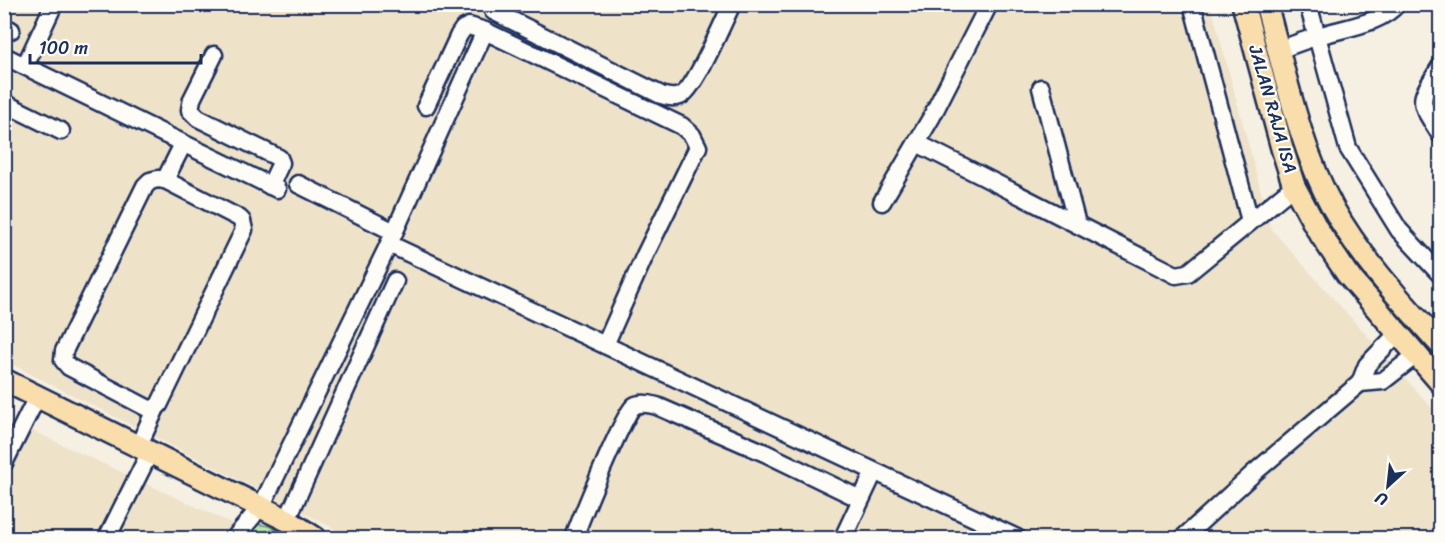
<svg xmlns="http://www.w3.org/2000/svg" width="1445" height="543" viewBox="0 0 1445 543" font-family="Sriracha,sans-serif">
	<rect width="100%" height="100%" fill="#f6f0e2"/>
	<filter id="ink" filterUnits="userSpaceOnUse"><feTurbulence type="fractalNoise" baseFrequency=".0167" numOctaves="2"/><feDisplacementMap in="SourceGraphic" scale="12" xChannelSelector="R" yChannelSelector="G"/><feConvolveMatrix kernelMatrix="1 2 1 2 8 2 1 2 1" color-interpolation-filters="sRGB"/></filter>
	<g filter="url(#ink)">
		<!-- built -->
		<g fill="#eee2c9">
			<polygon points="4,5 1211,5 1271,229 1440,417 1440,538 349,538 341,532 261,491 5,361"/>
			<polygon points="4,416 35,432 263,538 5,538"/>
		</g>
		<!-- green -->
		<polygon fill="#b8e5a3" stroke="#6a8a80" stroke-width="1.5" points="250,523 269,526 293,538 250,538 244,535"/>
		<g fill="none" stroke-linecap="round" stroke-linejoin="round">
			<!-- minor casing -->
			<g stroke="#1b2f5e" stroke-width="21">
				<g id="minor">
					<path d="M497,4L493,11L661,95C667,97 674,98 680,96C695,90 723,22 732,4"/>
					<polyline points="1192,4 1250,221"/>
					<polyline points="1308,4 1348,148 1399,230 1440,274"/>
					<polyline points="4,27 11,30"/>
					<path d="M1279,50C1292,45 1305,40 1319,36C1342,28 1381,24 1397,4"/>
					<polyline points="214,55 192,99 190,110 198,118 279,158 281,163 270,186"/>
					<polyline points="4,56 277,189"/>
					<polyline points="25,66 54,4"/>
					<path d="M1440,67C1418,103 1417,98 1440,134"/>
					<polyline points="1041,88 1077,224"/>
					<polyline points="4,103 61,131"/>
					<polyline points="426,106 459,35 463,29 469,26 485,31 682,126 692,135 698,147 645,255 605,345"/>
					<polyline points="917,143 1176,275 1188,273 1294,186"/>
					<polygon points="158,179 165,180 239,218 242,221 244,230 159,405 151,410 69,367 63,360 64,351 145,186 150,181"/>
					<polyline points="165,180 183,144"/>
					<polyline points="298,184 394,232"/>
					<polyline points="882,202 931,118 989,4"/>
					<polyline points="389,244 1017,538"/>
					<polyline points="1360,383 1383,381 1416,355"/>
					<polyline points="138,447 156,408"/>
					<polyline points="4,463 33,405"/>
					<polyline points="261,507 389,244 485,31"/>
					<polyline points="287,520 395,281"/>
					<polyline points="107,538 145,462"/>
					<polyline points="238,538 237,535 253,516"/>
					<path d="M574,538C580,521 624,412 634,406C641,402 650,404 657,406L765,453L860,499"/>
					<polyline points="843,538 874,472"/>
					<polyline points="1183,538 1255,472 1360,383 1367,365 1397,334"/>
				</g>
			</g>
			<!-- major casing -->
			<g stroke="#1b2f5e" stroke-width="26">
				<g id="major">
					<polyline points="1243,4 1282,148 1294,186 1317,229 1347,274 1440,382"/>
					<path d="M1266,4C1285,72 1299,146 1333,208C1361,258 1402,302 1440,344"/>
					<polyline points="4,380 287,520 315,538"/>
				</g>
			</g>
			<!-- minor -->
			<use href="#minor" stroke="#fdfcf7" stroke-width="16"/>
			<!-- major -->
			<use href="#major" stroke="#f9deab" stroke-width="21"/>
		</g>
	</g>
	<g text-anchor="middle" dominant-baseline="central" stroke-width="4.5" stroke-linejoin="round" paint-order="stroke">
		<!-- street labels -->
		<g font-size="18" fill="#1b2f5e" stroke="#fdfcf7">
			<text transform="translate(1273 109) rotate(74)">JALAN RAJA ISA</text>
		</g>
	</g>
	<!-- margin -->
	<rect width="1445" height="543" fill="none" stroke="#fdfcf7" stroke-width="24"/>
	<rect x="12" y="12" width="1421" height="519" fill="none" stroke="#1b2f5e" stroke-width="2" filter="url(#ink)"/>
	<!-- north arrow -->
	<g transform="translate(1388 486) rotate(207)" stroke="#fdfcf7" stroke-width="4.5" paint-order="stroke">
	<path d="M0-4.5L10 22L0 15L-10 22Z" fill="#1b2f5e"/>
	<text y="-9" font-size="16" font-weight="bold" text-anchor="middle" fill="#1b2f5e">U</text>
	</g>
	<!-- scale -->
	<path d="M30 54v9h171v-9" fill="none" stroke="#1b2f5e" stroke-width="3"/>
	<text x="39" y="54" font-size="18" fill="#1b2f5e" stroke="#fdfcf7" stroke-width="4.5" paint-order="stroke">100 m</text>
</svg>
